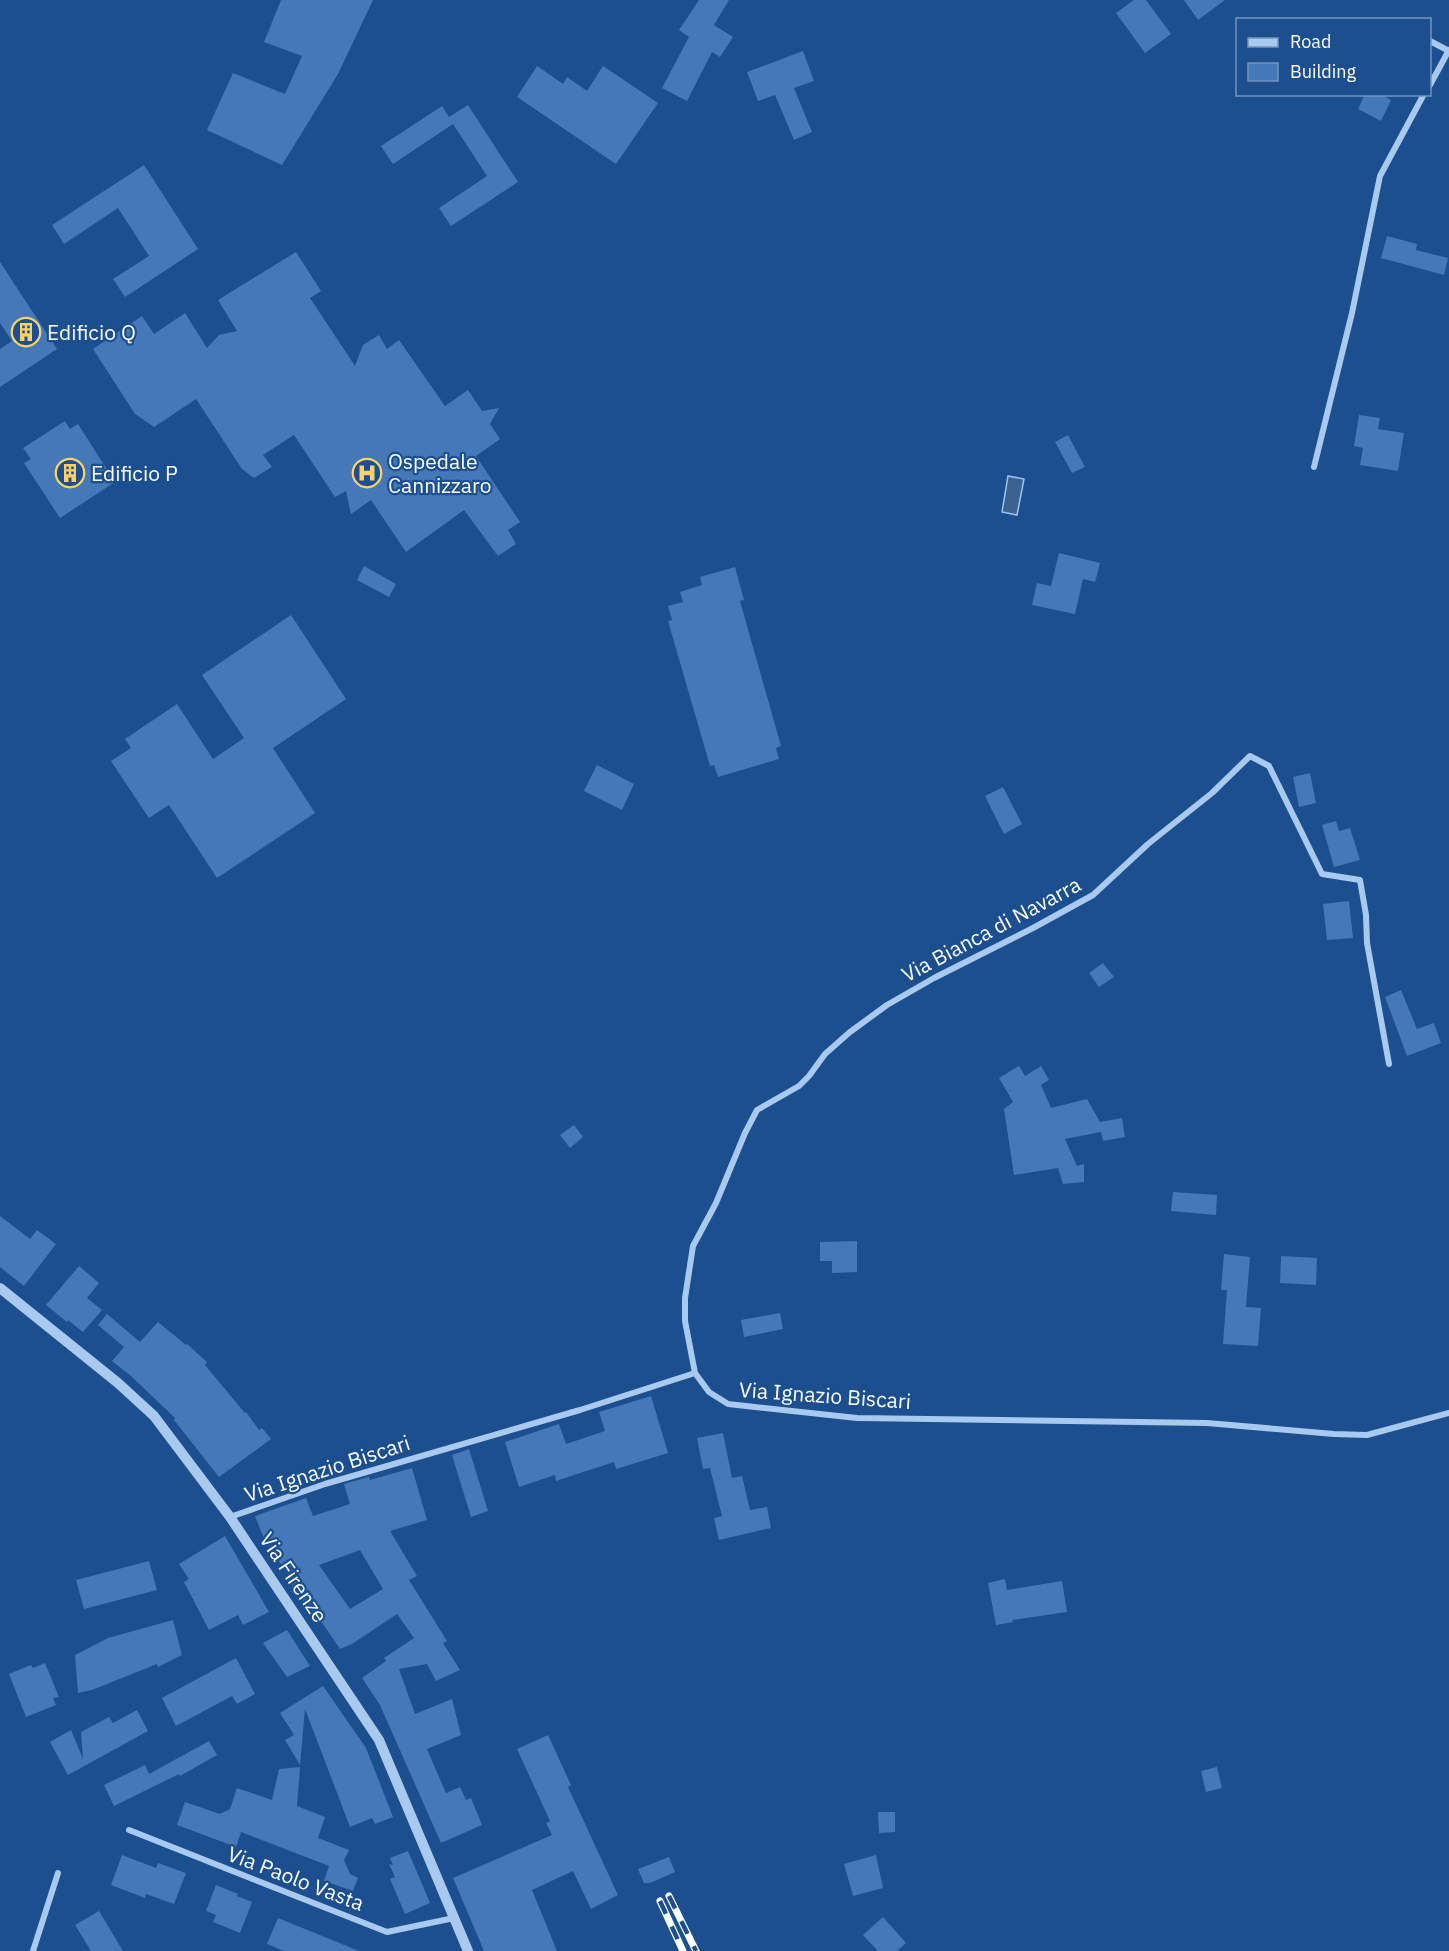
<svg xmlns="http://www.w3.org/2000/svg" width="1449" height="1951" viewBox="0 0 1449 1951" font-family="'IBM Plex Sans',sans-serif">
	<rect width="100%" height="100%" fill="#1b4f8f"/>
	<!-- water -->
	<polygon fill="#3c6290" stroke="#9cc4f0" stroke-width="1.5" points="1008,476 1024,479 1017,515 1002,512"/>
	<!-- building -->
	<g fill="#4478b7" fill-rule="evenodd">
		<polygon points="281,0 373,0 338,74 282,165 207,130 233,73 285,94 302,56 264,42"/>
		<polygon points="699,0 729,0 714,25 733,37 720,57 712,52 687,101 662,88 689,37 679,30"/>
		<polygon points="1134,0 1146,0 1171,34 1145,53 1116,13"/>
		<polygon points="1184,0 1225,0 1198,20"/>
		<polygon points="803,51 814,81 794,88 812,132 794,140 775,95 758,101 747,72"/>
		<polygon points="537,66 563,84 567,77 587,91 603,66 658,103 616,164 517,97"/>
		<polygon points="1365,94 1380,94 1391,100 1381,121 1358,109"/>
		<polygon points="468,105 518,182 451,226 439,208 487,176 453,124 393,164 381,146 442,106 449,117"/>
		<polygon points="144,165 198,249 125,297 113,279 149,256 118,208 64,244 52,225"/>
		<polygon points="1387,236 1417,244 1416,250 1448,258 1444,275 1381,258"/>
		<polygon points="296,252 321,291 310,298 355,366 363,345 379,335 387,349 399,340 445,406 468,390 482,411 499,408 490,424 500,439 476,456 520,522 508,530 516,544 498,556 464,510 406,552 371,500 351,514 346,491 335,497 294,435 263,455 272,467 254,478 242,469 196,399 154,427 135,414 93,349 142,316 154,334 185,313 207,348 219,335 237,331 218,300"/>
		<polygon points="0,262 57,349 0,387 0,349 12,341 0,323"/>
		<polygon points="1359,415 1380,418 1378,429 1404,433 1398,471 1360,465 1363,448 1354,446"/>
		<polygon points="65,421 70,429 78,424 115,482 60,518 24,463 31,459 23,448"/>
		<polygon points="1068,435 1085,467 1072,473 1055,442"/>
		<polygon points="1059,553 1100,563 1095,582 1083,579 1075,614 1032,605 1037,583 1051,586"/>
		<polygon points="364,566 396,584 389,597 357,580"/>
		<polygon points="735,567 744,600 740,601 781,746 776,748 779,759 718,777 714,765 710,766 668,621 672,620 668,606 683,602 680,592 702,585 700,577"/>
		<polygon points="291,615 346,699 273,748 315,813 217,878 169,805 149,818 111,761 131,748 125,739 177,704 213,759 244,738 202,675"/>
		<polygon points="597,765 634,784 622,810 584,791"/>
		<polygon points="1310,773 1316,803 1299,807 1293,777"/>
		<polygon points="1003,787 1022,824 1004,834 985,796"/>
		<polygon points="1336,821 1339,831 1350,828 1360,860 1334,867 1322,825"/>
		<polygon points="1349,901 1353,938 1327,940 1323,904"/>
		<polygon points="1103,963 1114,977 1099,987 1089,973"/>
		<polygon points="1401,990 1417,1029 1434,1023 1441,1043 1407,1056 1385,997"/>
		<polygon points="1019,1066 1025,1076 1041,1066 1049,1080 1041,1085 1051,1108 1087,1099 1100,1122 1122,1118 1125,1137 1103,1141 1101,1132 1065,1139 1077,1166 1084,1164 1084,1182 1063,1184 1058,1168 1014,1175 1004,1109 1013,1102 999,1078"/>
		<polygon points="574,1125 583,1137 570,1148 560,1135"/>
		<polygon points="1173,1192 1217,1195 1216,1215 1171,1211"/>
		<polygon points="0,1216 30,1239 37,1230 56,1244 24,1286 0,1267"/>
		<polygon points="857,1241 857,1272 832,1273 832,1261 820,1261 820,1242"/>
		<polygon points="1224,1254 1250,1257 1246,1307 1261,1308 1258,1346 1223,1344 1227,1290 1221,1290"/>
		<polygon points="1281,1256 1317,1258 1316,1285 1280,1283"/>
		<polygon points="79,1266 99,1283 87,1298 102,1310 83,1332 68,1320 67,1322 46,1305"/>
		<polygon points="780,1313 783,1329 744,1337 741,1320"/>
		<polygon points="107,1314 140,1342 158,1322 186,1345 187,1344 207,1362 205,1365 245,1413 246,1412 259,1430 262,1428 271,1439 219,1477 174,1420 175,1418 131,1376 112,1361 124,1347 98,1325"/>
		<polygon points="651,1396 668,1453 616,1469 614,1462 556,1481 555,1475 519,1487 505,1442 559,1424 566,1444 605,1431 599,1412"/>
		<polygon points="723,1433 732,1478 742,1476 750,1510 767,1507 771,1528 719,1540 714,1518 722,1516 710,1468 703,1469 697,1438"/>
		<polygon points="469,1449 488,1511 471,1517 452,1455"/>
		<path d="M412,1468L427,1520L390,1531L417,1576L409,1580L447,1641L443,1643L460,1670L436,1681L427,1664L399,1669L415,1714L452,1699L461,1735L427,1749L446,1793L460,1787L466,1800L471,1798L482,1825L441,1843L380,1705L362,1678L386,1661L384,1658L414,1638L397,1614L352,1644L340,1649L317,1615L315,1617L290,1583L293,1582L264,1539L255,1516L306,1498L313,1516L350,1504L344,1484L369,1477L370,1480ZM360,1550L383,1589L350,1609L319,1565Z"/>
		<polygon points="225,1536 269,1612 243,1625 238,1615 209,1630 184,1582 189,1579 179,1564"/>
		<polygon points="149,1561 157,1590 84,1609 76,1580"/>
		<polygon points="1005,1579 1007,1590 1062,1581 1067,1612 1012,1620 1013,1622 996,1625 988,1583"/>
		<polygon points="173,1620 182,1655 158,1667 157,1664 92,1690 78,1693 75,1655 108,1638"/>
		<polygon points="287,1630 310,1666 287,1677 263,1643"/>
		<polygon points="236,1658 255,1694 237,1704 232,1696 176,1726 162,1698"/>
		<polygon points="45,1663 59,1697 53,1698 56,1705 26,1717 9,1674 31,1665 33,1668"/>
		<polygon points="323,1686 366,1748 393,1817 375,1824 372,1818 350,1827 305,1709 300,1765 285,1740 294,1735 280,1713"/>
		<polygon points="137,1710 148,1731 68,1775 50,1742 71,1730 83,1759 81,1732 109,1717 113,1723"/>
		<polygon points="548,1735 571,1785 568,1787 618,1895 591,1909 573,1871 532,1890 557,1951 484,1951 453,1878 552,1835 546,1823 550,1821 517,1749"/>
		<polygon points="209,1741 217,1755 180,1776 179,1774 114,1806 104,1785 145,1765 149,1774"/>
		<polygon points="300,1767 297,1806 325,1817 318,1838 349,1850 344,1860 350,1874 358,1878 353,1891 324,1881 329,1866 241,1832 236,1847 177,1825 185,1802 220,1814 230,1809 237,1788 272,1800 279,1769"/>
		<polygon points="1217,1767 1222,1788 1206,1792 1201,1771"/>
		<polygon points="878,1812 895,1812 895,1832 879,1833"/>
		<polygon points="408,1851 430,1903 405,1914 390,1879 395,1877 389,1864 393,1865 390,1858"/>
		<polygon points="122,1855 156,1868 158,1863 186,1873 174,1904 146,1894 145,1898 111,1885"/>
		<polygon points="876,1855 883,1888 853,1896 844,1864"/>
		<polygon points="669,1857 675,1872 650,1883 644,1883 638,1869"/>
		<polygon points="216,1885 238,1894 237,1896 252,1902 240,1933 213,1922 216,1915 206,1911"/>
		<polygon points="99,1911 123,1951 91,1951 75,1925"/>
		<polygon points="883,1917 906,1943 897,1951 878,1951 863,1935"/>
		<polygon points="278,1918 359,1951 284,1951 267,1944"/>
	</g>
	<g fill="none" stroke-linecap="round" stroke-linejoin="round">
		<!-- minor -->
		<g stroke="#a9c9ee" stroke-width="6">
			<polyline points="1430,41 1449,51"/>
			<polyline points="1430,85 1449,50"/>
			<polyline points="1314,467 1352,313 1380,176 1424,94"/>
			<polyline points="695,1373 685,1321 685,1298 693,1246 716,1203 745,1133 757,1110 799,1086 809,1076 825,1054 850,1032 887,1005 934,978 1033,928 1093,895 1148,844 1212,793 1250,756 1269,766 1322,874 1360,880 1366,915 1367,943 1389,1064"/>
			<polyline points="230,1517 325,1484 580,1410 695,1373 709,1392 728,1404 857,1418 1207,1423 1334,1434 1367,1435 1449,1413"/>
			<polyline points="129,1830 387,1932 454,1918"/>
			<polyline points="33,1951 58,1873"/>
		</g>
		<!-- tertiary -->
		<polyline stroke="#a9c9ee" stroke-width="10" points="0,1288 118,1383 154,1416 230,1517 379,1740 468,1951"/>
		<!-- rail casing -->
		<g stroke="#fff" stroke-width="7">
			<g id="rail">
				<polyline points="669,1896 696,1951"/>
				<polyline points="660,1901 683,1951"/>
			</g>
		</g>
		<!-- rail -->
		<use href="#rail" stroke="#1b4f8f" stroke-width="4.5" stroke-dasharray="14" stroke-linecap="butt"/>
	</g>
	<!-- icons -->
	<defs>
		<g id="building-ring" transform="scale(1.5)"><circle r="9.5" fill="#1b4f8f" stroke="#ffd166" stroke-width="1.5"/><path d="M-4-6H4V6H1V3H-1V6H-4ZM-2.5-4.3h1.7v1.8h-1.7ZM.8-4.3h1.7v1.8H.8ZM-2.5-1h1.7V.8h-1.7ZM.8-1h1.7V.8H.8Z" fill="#ffd166"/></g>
		<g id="hospital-ring" transform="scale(1.5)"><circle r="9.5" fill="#1b4f8f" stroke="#ffd166" stroke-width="1.5"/><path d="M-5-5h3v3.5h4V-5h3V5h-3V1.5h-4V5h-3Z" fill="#ffd166"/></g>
	</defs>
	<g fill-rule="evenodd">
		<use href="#building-ring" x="26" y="332"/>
		<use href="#building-ring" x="70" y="473"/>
		<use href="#hospital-ring" x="367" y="473"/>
	</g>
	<g text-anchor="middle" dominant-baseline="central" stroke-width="4.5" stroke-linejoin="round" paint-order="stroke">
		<!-- poi labels -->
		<g font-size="21" fill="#fff" stroke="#1b4f8f" text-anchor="start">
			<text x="47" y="332">Edificio Q</text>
			<text x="388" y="461">Ospedale<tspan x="388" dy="24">Cannizzaro</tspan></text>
			<text x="91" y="473">Edificio P</text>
		</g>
		<!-- street labels -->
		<g font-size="21" fill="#fff" stroke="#1b4f8f">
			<text transform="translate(991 929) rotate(-28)">Via Bianca di Navarra</text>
			<text transform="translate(825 1395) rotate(4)">Via Ignazio Biscari</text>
			<text transform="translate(327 1468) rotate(-18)">Via Ignazio Biscari</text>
			<text transform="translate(294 1577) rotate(56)">Via Firenze</text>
			<text transform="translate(296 1878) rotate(21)">Via Paolo Vasta</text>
		</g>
	</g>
	<!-- legend -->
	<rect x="1236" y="18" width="195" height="78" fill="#1b4f8f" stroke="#7695bc" stroke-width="1.5"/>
	<rect x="1248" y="38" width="30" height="9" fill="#a9c9ee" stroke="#7695bc" stroke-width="1.5"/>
	<text x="1290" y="48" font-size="18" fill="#ffffff">Road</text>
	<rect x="1248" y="63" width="30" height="18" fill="#4478b7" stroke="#7695bc" stroke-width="1.5"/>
	<text x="1290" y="78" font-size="18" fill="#ffffff">Building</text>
</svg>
